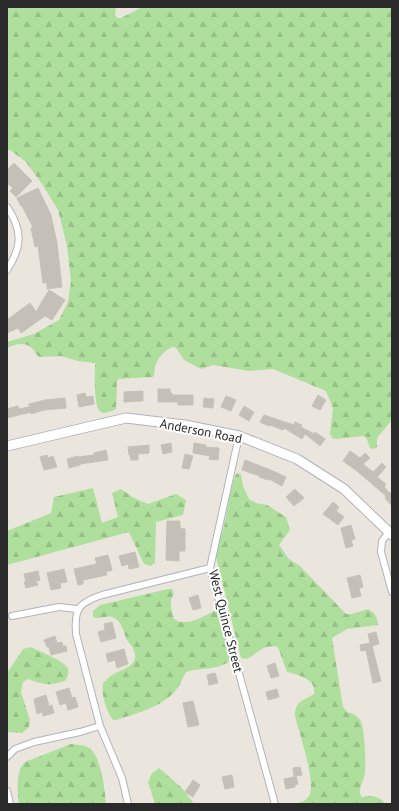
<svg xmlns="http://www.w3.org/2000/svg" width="399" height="811" viewBox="0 0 399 811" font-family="'PT Sans',sans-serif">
	<defs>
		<pattern id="forest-firs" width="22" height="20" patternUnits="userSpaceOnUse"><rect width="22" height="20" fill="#afdf9c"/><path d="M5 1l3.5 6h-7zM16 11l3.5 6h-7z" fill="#97c087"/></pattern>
	</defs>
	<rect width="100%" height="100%" fill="#ebe6dd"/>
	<!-- forest -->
	<g fill="url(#forest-firs)">
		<path d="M7,7H116L115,15L118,18H121L142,7H392V420L377,438V447L374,449L370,448L366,437L363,436L336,439L332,438L330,434L333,408L326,391L273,369L249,371L213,365L201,369L184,360L177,349L174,347C166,348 156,360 155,368C154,372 155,374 153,377L118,379L117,382L116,409C112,411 106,414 101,412C93,408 95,372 95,363L78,361L61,356L40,357C36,355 36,353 33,349C26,341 15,344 7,348V342L34,334L59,320L68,302L71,281L67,246L58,210L42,184L26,162L10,150H7Z"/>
		<path d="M239,473L241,474L243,486L249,499L256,503L267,505L286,517L290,530L279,545L289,559L300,566L346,614H352L368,609C374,612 378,617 378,625L347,629L332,638L343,707L347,712C352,713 356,715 360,720C365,727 366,764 365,773C364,782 356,791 362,797C371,796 379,795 385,804H296C301,802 306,801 309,796C317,784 299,732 295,716C295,701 303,701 314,694C317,679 298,675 287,672L278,647C258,642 253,663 241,658L216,557C216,546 221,537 224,526C228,509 229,491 236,474Z"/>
		<polygon points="93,488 102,523 118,517 112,493 121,489 134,498 148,504 176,494 186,500 183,515 156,522 155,563 151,566 144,564 129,532 7,565 7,531 51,513 54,497"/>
		<path d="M168,589H172L174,594C168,600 172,612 174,619C189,628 204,615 217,610L219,611L231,654V660C218,671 201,667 186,672C183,677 181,682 179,686C166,706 138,713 116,720H113C106,711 101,694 103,683C106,680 109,677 112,675C122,669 142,666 133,648C132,645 128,643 126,638C124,632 121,621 114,618C108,614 99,620 93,617V611L100,605Z"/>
		<path d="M31,647C38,651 64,661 67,667C70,672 68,676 65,681C47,686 46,685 28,679L23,682L21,692L30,720L29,727L22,733L7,732V673L23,649Z"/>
		<path d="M71,744C77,745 83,744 89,748C101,755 105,791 106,804H19C17,793 16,769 25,762Z"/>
		<polygon points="159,768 182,788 194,804 155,804 148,782 152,773"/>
	</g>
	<!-- building -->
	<g fill="#c4c0b8" stroke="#c7c2b7">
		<polygon points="14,163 32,181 16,197 10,191 13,188 7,183 7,170"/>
		<polygon points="38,188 51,215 57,243 62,287 47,289 47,283 43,283 38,246 35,247 31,228 33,227 22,206 21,206 17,198"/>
		<polygon points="49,290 65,300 52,320 45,316 21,333 18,328 7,333 7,320 30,303 36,312"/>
		<polygon points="158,389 170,389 170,393 172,393 172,395 193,395 193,405 178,405 178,402 158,402"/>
		<polygon points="143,391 143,401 124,402 124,392"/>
		<polygon points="85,393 86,397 93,396 94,404 79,407 77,395"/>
		<polygon points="318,395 326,400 320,410 312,406"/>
		<polygon points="226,396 236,400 231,411 221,407"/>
		<polygon points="65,398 66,408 44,410 31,414 31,412 7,418 7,409 18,406 19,409 29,407 29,404 45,400"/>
		<polygon points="204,398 214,399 213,408 203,407"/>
		<polygon points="244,406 254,412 249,421 239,415"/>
		<polygon points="264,415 294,425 295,422 302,425 301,427 314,434 315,432 325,439 320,446 305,434 302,439 284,428 283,430 270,425 269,426 260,422"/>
		<polygon points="171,443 172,452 163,454 161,445"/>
		<polygon points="194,443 206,445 205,447 219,448 218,460 209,459 210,456 193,453"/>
		<polygon points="149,445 149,453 138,454 138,460 131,460 130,455 129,455 128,447"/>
		<polygon points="106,450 108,460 80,464 80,465 69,468 67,459 78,456 78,457 94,455 94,453"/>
		<polygon points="350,451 360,458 365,453 370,458 363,464 373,472 382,463 386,467 377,477 386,484 384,487 390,493 392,491 392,506 385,498 386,496 357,471 343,461"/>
		<polygon points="185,454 193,456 189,469 182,468"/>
		<polygon points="47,455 48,458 53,456 57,467 44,470 40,457"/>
		<polygon points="245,460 273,471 286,477 282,486 269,479 268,480 259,477 260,476 242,470"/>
		<polygon points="295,489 304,498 294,506 286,497"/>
		<polygon points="333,502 339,507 336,511 344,517 338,525 323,514"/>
		<polygon points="167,521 180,521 180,528 185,529 185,551 179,551 179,561 166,560"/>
		<polygon points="351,525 355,539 351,540 353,546 346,548 341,528"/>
		<polygon points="135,552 139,567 129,569 128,564 122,566 119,556"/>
		<polygon points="108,555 112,570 106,572 107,575 83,580 83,584 78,585 74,569 97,564 95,558"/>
		<polygon points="64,569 67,582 60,583 61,588 51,590 47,573"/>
		<polygon points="38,571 40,580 36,581 38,585 26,588 24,582 26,582 24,574"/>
		<polygon points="360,575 363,587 359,588 361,596 352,598 347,578"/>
		<polygon points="198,595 201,608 193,610 189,598"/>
		<polygon points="112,622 116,638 101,642 98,632 105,630 104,624"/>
		<polygon points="376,632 379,644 372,646 381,681 373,683 366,650 361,651 360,645 370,643 368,634"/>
		<polygon points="55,636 57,643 62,642 63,646 66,646 67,651 51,655 49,647 47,647 44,640"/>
		<polygon points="124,649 128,664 117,668 115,660 108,662 106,654"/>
		<polygon points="275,663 279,676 271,678 267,666"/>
		<polygon points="215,673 218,683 209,685 207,675"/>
		<polygon points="69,688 72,698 75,697 78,707 68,710 66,703 60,705 56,692"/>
		<polygon points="277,689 279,697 268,700 266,692"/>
		<polygon points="46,695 49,706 52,705 54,713 43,716 42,712 37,714 34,699"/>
		<polygon points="193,701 199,725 188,727 183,703"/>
		<polygon points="300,767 302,775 296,776 298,784 295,785 295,787 286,789 284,779 294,777 293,768"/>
		<polygon points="232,775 234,787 225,789 222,777"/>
		<polygon points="193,780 200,785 193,797 185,792"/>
	</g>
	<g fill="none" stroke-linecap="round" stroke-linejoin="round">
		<!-- street casing -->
		<g stroke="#b0b2bd" stroke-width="8">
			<g id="street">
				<path d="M7,207C23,230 22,247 7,270"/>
				<polyline points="239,436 210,568 275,804"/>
				<polyline points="389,532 382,541 381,552 392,592"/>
				<polyline points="12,616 59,607 77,609"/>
				<polyline points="100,726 122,778 128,804"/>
				<path d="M7,757L15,749L34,742L80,732L100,726L76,634C74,609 78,603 102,595L210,568"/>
				<polyline points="7,791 10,804"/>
			</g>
		</g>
		<!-- secondary casing -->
		<g stroke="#b0b2bd" stroke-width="11">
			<polyline id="secondary" points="7,446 126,418 185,425 239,436 297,459 344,489 392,535"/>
		</g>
		<!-- street -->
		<use href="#street" stroke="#fff" stroke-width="6"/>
		<!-- secondary -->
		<use href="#secondary" stroke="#fff" stroke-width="9"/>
	</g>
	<g text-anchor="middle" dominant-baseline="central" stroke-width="4" stroke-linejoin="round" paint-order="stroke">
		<!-- street labels -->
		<g font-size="13" fill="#2a2a2a" stroke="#fff">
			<text transform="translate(201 431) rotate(11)">Anderson Road</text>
			<text transform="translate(226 621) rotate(76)">West Quince Street</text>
		</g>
	</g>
	<!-- border -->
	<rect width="399" height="811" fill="none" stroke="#2a2a2a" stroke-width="16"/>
</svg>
